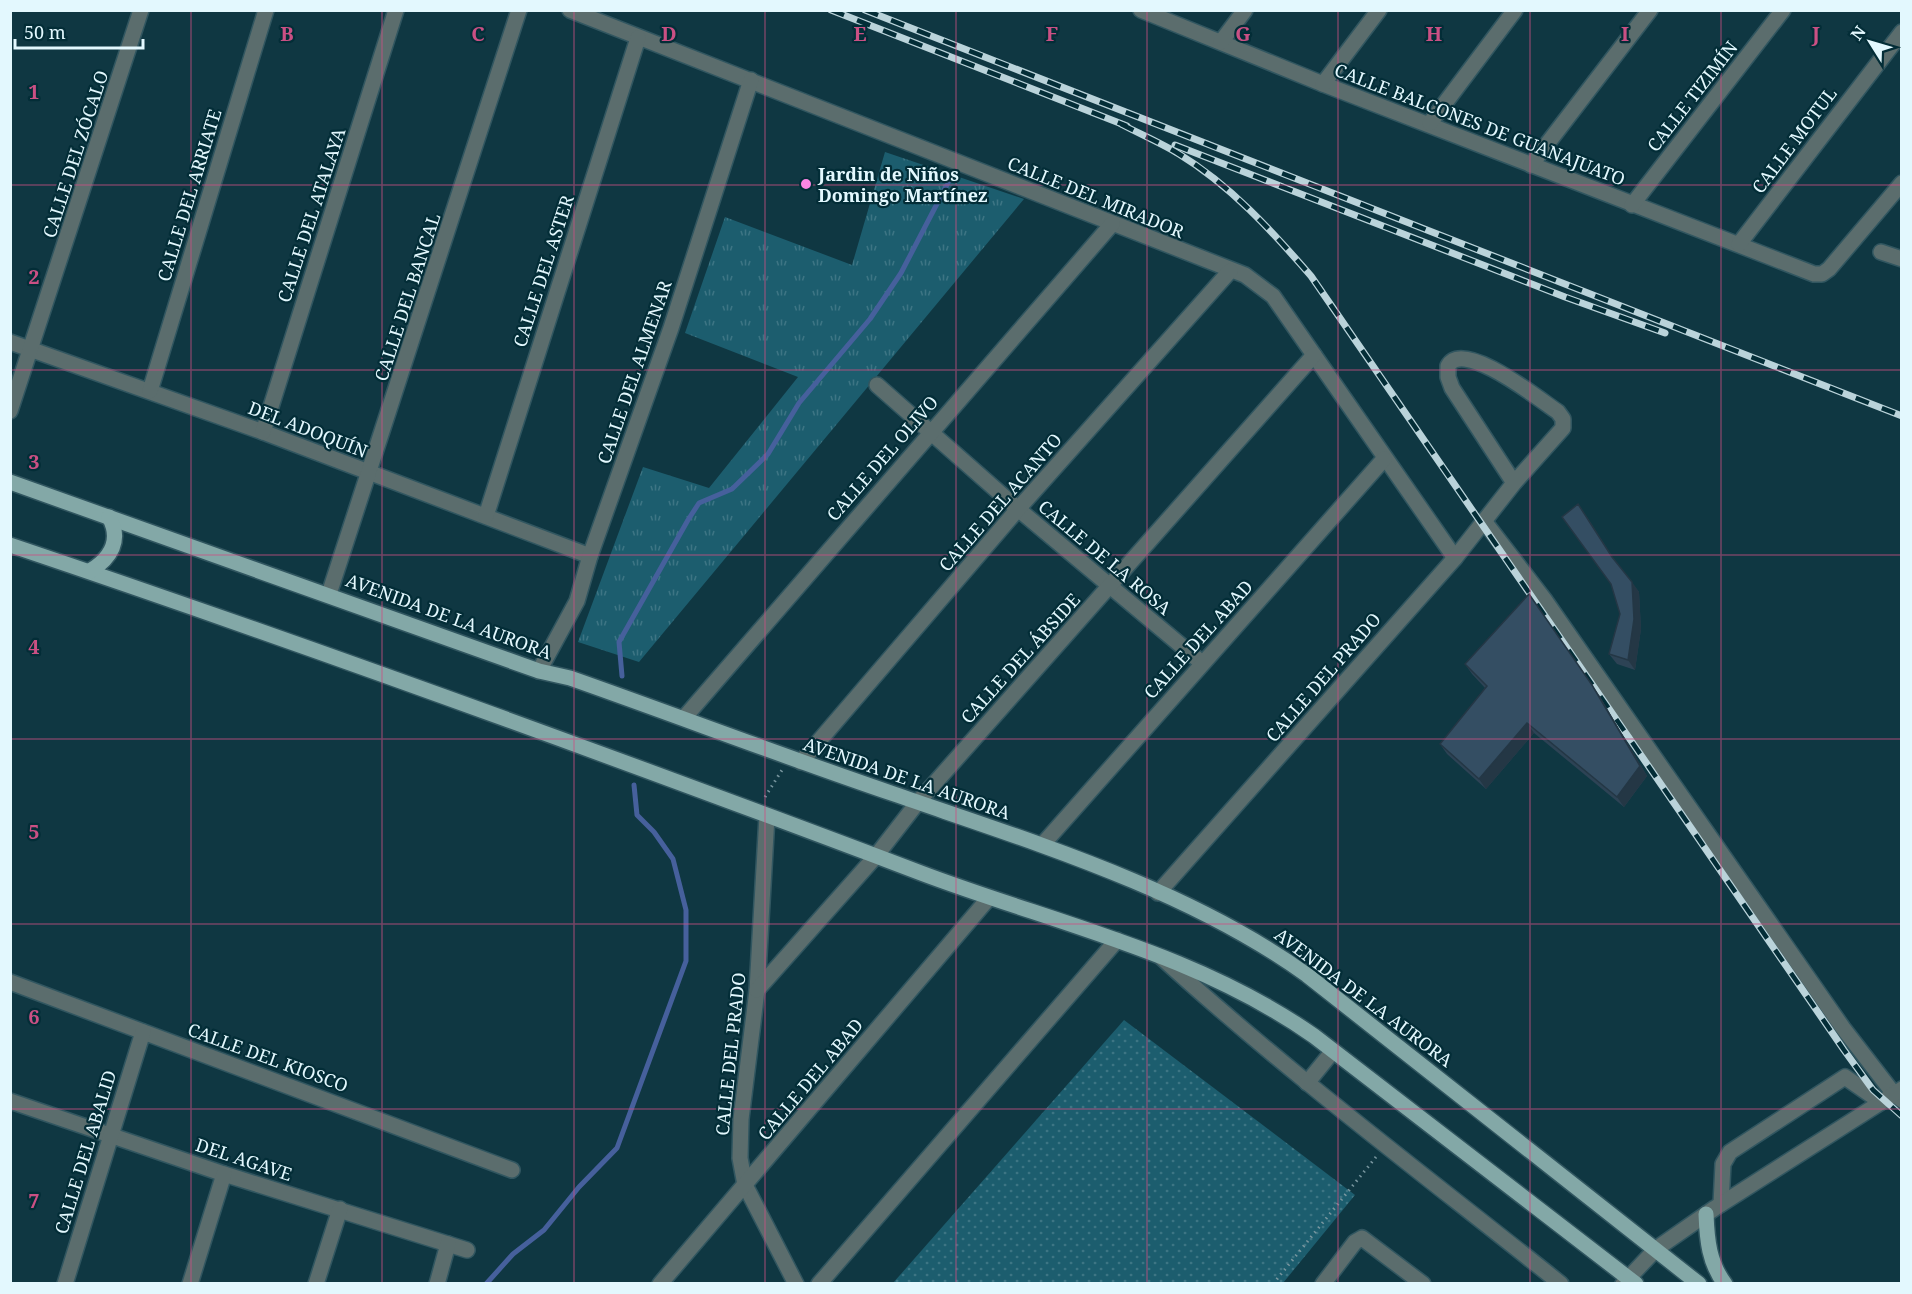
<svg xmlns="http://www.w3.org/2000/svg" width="1912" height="1294" viewBox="0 0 1912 1294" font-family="'Noto Serif',serif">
	<defs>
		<pattern id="grass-dots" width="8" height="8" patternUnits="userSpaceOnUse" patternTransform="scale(1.5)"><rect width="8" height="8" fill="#1c5d6e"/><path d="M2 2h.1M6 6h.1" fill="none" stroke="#3d7584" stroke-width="1.8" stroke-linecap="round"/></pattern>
		<pattern id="park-tufts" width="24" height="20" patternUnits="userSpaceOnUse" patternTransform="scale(1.5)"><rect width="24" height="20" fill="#1c5d6e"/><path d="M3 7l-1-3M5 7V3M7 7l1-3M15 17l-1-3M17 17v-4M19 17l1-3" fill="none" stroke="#3d7584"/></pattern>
	</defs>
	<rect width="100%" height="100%" fill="#0f3742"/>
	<!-- grass -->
	<polygon fill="url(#grass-dots)" points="1124,1020 1355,1195 1283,1283 893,1283"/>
	<!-- park -->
	<polygon fill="url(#park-tufts)" points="885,152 1024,199 639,662 578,642 643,467 709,488 798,377 685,333 725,217 852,265"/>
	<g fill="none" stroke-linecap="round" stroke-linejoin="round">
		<!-- stream -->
		<g stroke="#46609c" stroke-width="5">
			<polyline points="622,676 619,642 688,520 699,503 732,489 768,454 799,403 870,319 901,273 952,175"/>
			<polyline points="486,1284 513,1254 544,1230 579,1187 617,1148 686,961 686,910 673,859 654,832 637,815 634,785"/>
		</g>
		<!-- minor casing -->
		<g stroke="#315660" stroke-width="18">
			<g id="minor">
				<polyline points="570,10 1245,275 1273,296 1455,558"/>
				<polyline points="1141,10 1323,84 1814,274 1822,274 1829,269 1902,183"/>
				<polyline points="1221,42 1245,10"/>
				<polyline points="1323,84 1379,10"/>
				<polyline points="1430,123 1515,10"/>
				<polyline points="1531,165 1650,10"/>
				<polyline points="1632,205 1783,10"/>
				<polyline points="1739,244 1902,32"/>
				<polyline points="1881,252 1902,259"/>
				<polyline points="10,342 263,432 590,556"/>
				<polyline points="877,385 1018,509 1202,663"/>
				<polyline points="150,391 266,10"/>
				<polyline points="10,411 141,10"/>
				<polyline points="263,432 396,10"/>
				<polyline points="486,516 638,38"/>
				<polyline points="1484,521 1544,599 1843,1028 1894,1094 1902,1100"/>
				<polyline points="329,594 519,10"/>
				<polyline points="539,671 577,601 590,556 671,328 751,80"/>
				<polyline points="684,718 1112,224"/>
				<polyline points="801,762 1018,509 1230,271"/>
				<polyline points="767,816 757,990 741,1119 740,1158 745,1185 796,1284"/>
				<polyline points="1043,844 1384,459"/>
				<path d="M1158,893L1455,558L1514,483L1563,428V419L1558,412C1540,400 1463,338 1448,366V377L1452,388L1514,483"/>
				<path d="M1161,957C1288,1073 1426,1176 1561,1284"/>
				<polyline points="10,982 512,1170"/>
				<polyline points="757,990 876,856 918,802 1314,355"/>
				<polyline points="1307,1083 1333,1051"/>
				<polyline points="10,1101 224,1174 467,1250"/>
				<polyline points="1721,1204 1723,1164 1730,1152 1845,1077 1881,1102"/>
				<polyline points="65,1284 143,1032"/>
				<polyline points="190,1284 224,1174"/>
				<polyline points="316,1284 340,1209"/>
				<polyline points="437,1284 448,1244"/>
				<polyline points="660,1284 988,899"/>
				<polyline points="819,1284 1117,940"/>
				<polyline points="1323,1284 1355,1242 1362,1238 1423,1284"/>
				<polyline points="1623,1284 1656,1249 1715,1208 1902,1089"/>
			</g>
		</g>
		<!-- major casing -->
		<g stroke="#315660" stroke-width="18">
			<g id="major">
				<path d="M10,482L539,671L570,678C678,716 785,757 894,794C1032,842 1188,889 1307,975L1699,1284"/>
				<path d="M10,545C316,648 619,759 921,873C1053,923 1196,953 1314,1036L1636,1284"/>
				<path d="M90,571C111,558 122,540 109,517"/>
				<path d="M1706,1214C1707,1240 1709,1263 1725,1284"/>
			</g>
		</g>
		<!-- path -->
		<g stroke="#78969f" stroke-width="3" stroke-dasharray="1.5 4.5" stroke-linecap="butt">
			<polyline points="765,797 782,770"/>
			<polyline points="1273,1284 1376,1157"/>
		</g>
		<!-- minor -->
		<use href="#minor" stroke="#5b6d6d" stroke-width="15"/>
		<!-- major -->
		<use href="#major" stroke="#83a8a7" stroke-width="15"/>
		<!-- rail casing -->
		<g stroke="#bad3da" stroke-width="7">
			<g id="rail">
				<polyline points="831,10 1127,126"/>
				<polyline points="865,10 1902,416"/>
				<path d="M1121,124C1140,134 1161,143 1179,154C1230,185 1272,231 1311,276L1844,1050L1873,1090L1902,1116"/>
				<polyline points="1175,145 1565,297 1665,333"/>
			</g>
		</g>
		<!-- rail -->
		<use href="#rail" stroke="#032d37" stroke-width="4.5" stroke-dasharray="14" stroke-linecap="butt"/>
	</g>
	<!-- wall -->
	<g fill="#2d4355">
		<polygon points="1585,514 1615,561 1639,592 1641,629 1635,670 1617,664 1609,654 1620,614 1611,585"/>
		<polygon points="1465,664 1599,695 1647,776 1624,807 1534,733 1486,789 1447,754 1440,744 1485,688 1472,674"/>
	</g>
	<!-- shaded-wall -->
	<g fill="#243745">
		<polygon points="1632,582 1639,592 1641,629 1635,670 1628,660"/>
		<polygon points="1529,594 1599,695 1647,776 1624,807 1617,797"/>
		<polygon points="1527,723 1534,733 1486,789 1479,779"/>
	</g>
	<!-- building -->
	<g fill="#344e63" stroke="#243745" stroke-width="1.5">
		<polygon points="1578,504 1612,557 1632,582 1634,619 1628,660 1609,654 1620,614 1611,584 1562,517"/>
		<polygon points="1529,594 1592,685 1640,766 1617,797 1527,723 1479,779 1440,744 1487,686 1465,664"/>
	</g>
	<!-- grid -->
	<path fill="none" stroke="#ca5084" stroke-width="1.5" stroke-opacity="0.55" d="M191,10V1284M382,10V1284M574,10V1284M765,10V1284M956,10V1284M1147,10V1284M1338,10V1284M1530,10V1284M1721,10V1284M10,185H1902M10,370H1902M10,555H1902M10,739H1902M10,924H1902M10,1109H1902"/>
	<!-- markers -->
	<circle fill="#fc86e4" stroke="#032d37" stroke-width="2" cx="806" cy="184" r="6"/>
	<g text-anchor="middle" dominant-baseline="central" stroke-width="4.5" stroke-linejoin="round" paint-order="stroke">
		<!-- street labels -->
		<g font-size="18" fill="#e3f8fe" stroke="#032d37">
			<text transform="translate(1692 96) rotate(-52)">CALLE TIZIMÍN</text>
			<text transform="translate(1480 124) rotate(21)">CALLE BALCONES DE GUANAJUATO</text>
			<text transform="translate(1794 140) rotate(-53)">CALLE MOTUL</text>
			<text transform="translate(75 154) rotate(-72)">CALLE DEL ZÓCALO</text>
			<text transform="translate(189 195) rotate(-73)">CALLE DEL ARRIATE</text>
			<text transform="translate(1096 197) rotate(22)">CALLE DEL MIRADOR</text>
			<text transform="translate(311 215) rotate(-72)">CALLE DEL ATALAYA</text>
			<text transform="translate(543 271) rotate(-72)">CALLE DEL ASTER</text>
			<text transform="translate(407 297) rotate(-72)">CALLE DEL BANCAL</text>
			<text transform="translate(634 372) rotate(-71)">CALLE DEL ALMENAR</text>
			<text transform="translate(308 429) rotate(21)">DEL ADOQUÍN</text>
			<text transform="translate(882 458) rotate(-49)">CALLE DEL OLIVO</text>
			<text transform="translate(1000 502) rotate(-49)">CALLE DEL ACANTO</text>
			<text transform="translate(1105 557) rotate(40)">CALLE DE LA ROSA</text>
			<text transform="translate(449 616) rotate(20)">AVENIDA DE LA AURORA</text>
			<text transform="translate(1198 639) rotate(-48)">CALLE DEL ABAD</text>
			<text transform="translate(1020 658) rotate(-48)">CALLE DEL ÁBSIDE</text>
			<text transform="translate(1323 677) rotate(-49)">CALLE DEL PRADO</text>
			<text transform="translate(907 778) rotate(19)">AVENIDA DE LA AURORA</text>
			<text transform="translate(1364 997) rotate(37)">AVENIDA DE LA AURORA</text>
			<text transform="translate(730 1054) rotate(-84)">CALLE DEL PRADO</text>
			<text transform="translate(268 1057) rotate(20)">CALLE DEL KIOSCO</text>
			<text transform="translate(810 1079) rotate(-50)">CALLE DEL ABAD</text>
			<text transform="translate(85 1152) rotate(-73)">CALLE DEL ABALID</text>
			<text transform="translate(244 1159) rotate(18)">DEL AGAVE</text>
		</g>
		<!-- poi labels -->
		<g font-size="18" font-weight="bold" fill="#e3f8fe" stroke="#032d37" text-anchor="start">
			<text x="818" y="174">Jardin de Niños<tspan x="818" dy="21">Domingo Martínez</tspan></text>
		</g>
	</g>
	<g font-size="20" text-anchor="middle" font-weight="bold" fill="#ca5084" stroke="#032d37" stroke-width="4.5" stroke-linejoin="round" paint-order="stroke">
		<text x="287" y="41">B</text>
		<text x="478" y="41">C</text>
		<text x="669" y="41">D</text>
		<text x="860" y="41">E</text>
		<text x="1052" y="41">F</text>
		<text x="1243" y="41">G</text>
		<text x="1434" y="41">H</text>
		<text x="1625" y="41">I</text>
		<text x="1816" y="41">J</text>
		<text x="34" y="99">1</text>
		<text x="34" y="284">2</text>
		<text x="34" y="469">3</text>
		<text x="34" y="654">4</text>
		<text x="34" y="839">5</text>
		<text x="34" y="1024">6</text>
		<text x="34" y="1208">7</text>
	</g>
	<!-- border -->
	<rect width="1912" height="1294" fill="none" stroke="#e3f8fe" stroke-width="24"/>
	<!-- north arrow -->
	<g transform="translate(1870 42) rotate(307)" stroke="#032d37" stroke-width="4.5" paint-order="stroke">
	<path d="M0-4.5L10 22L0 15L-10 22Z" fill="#e3f8fe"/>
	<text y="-9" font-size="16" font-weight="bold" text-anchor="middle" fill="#e3f8fe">N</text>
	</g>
	<!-- scale -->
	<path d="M15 39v9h128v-9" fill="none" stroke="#e3f8fe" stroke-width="3"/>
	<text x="24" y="39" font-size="18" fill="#e3f8fe" stroke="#032d37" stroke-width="4.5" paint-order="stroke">50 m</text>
</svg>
